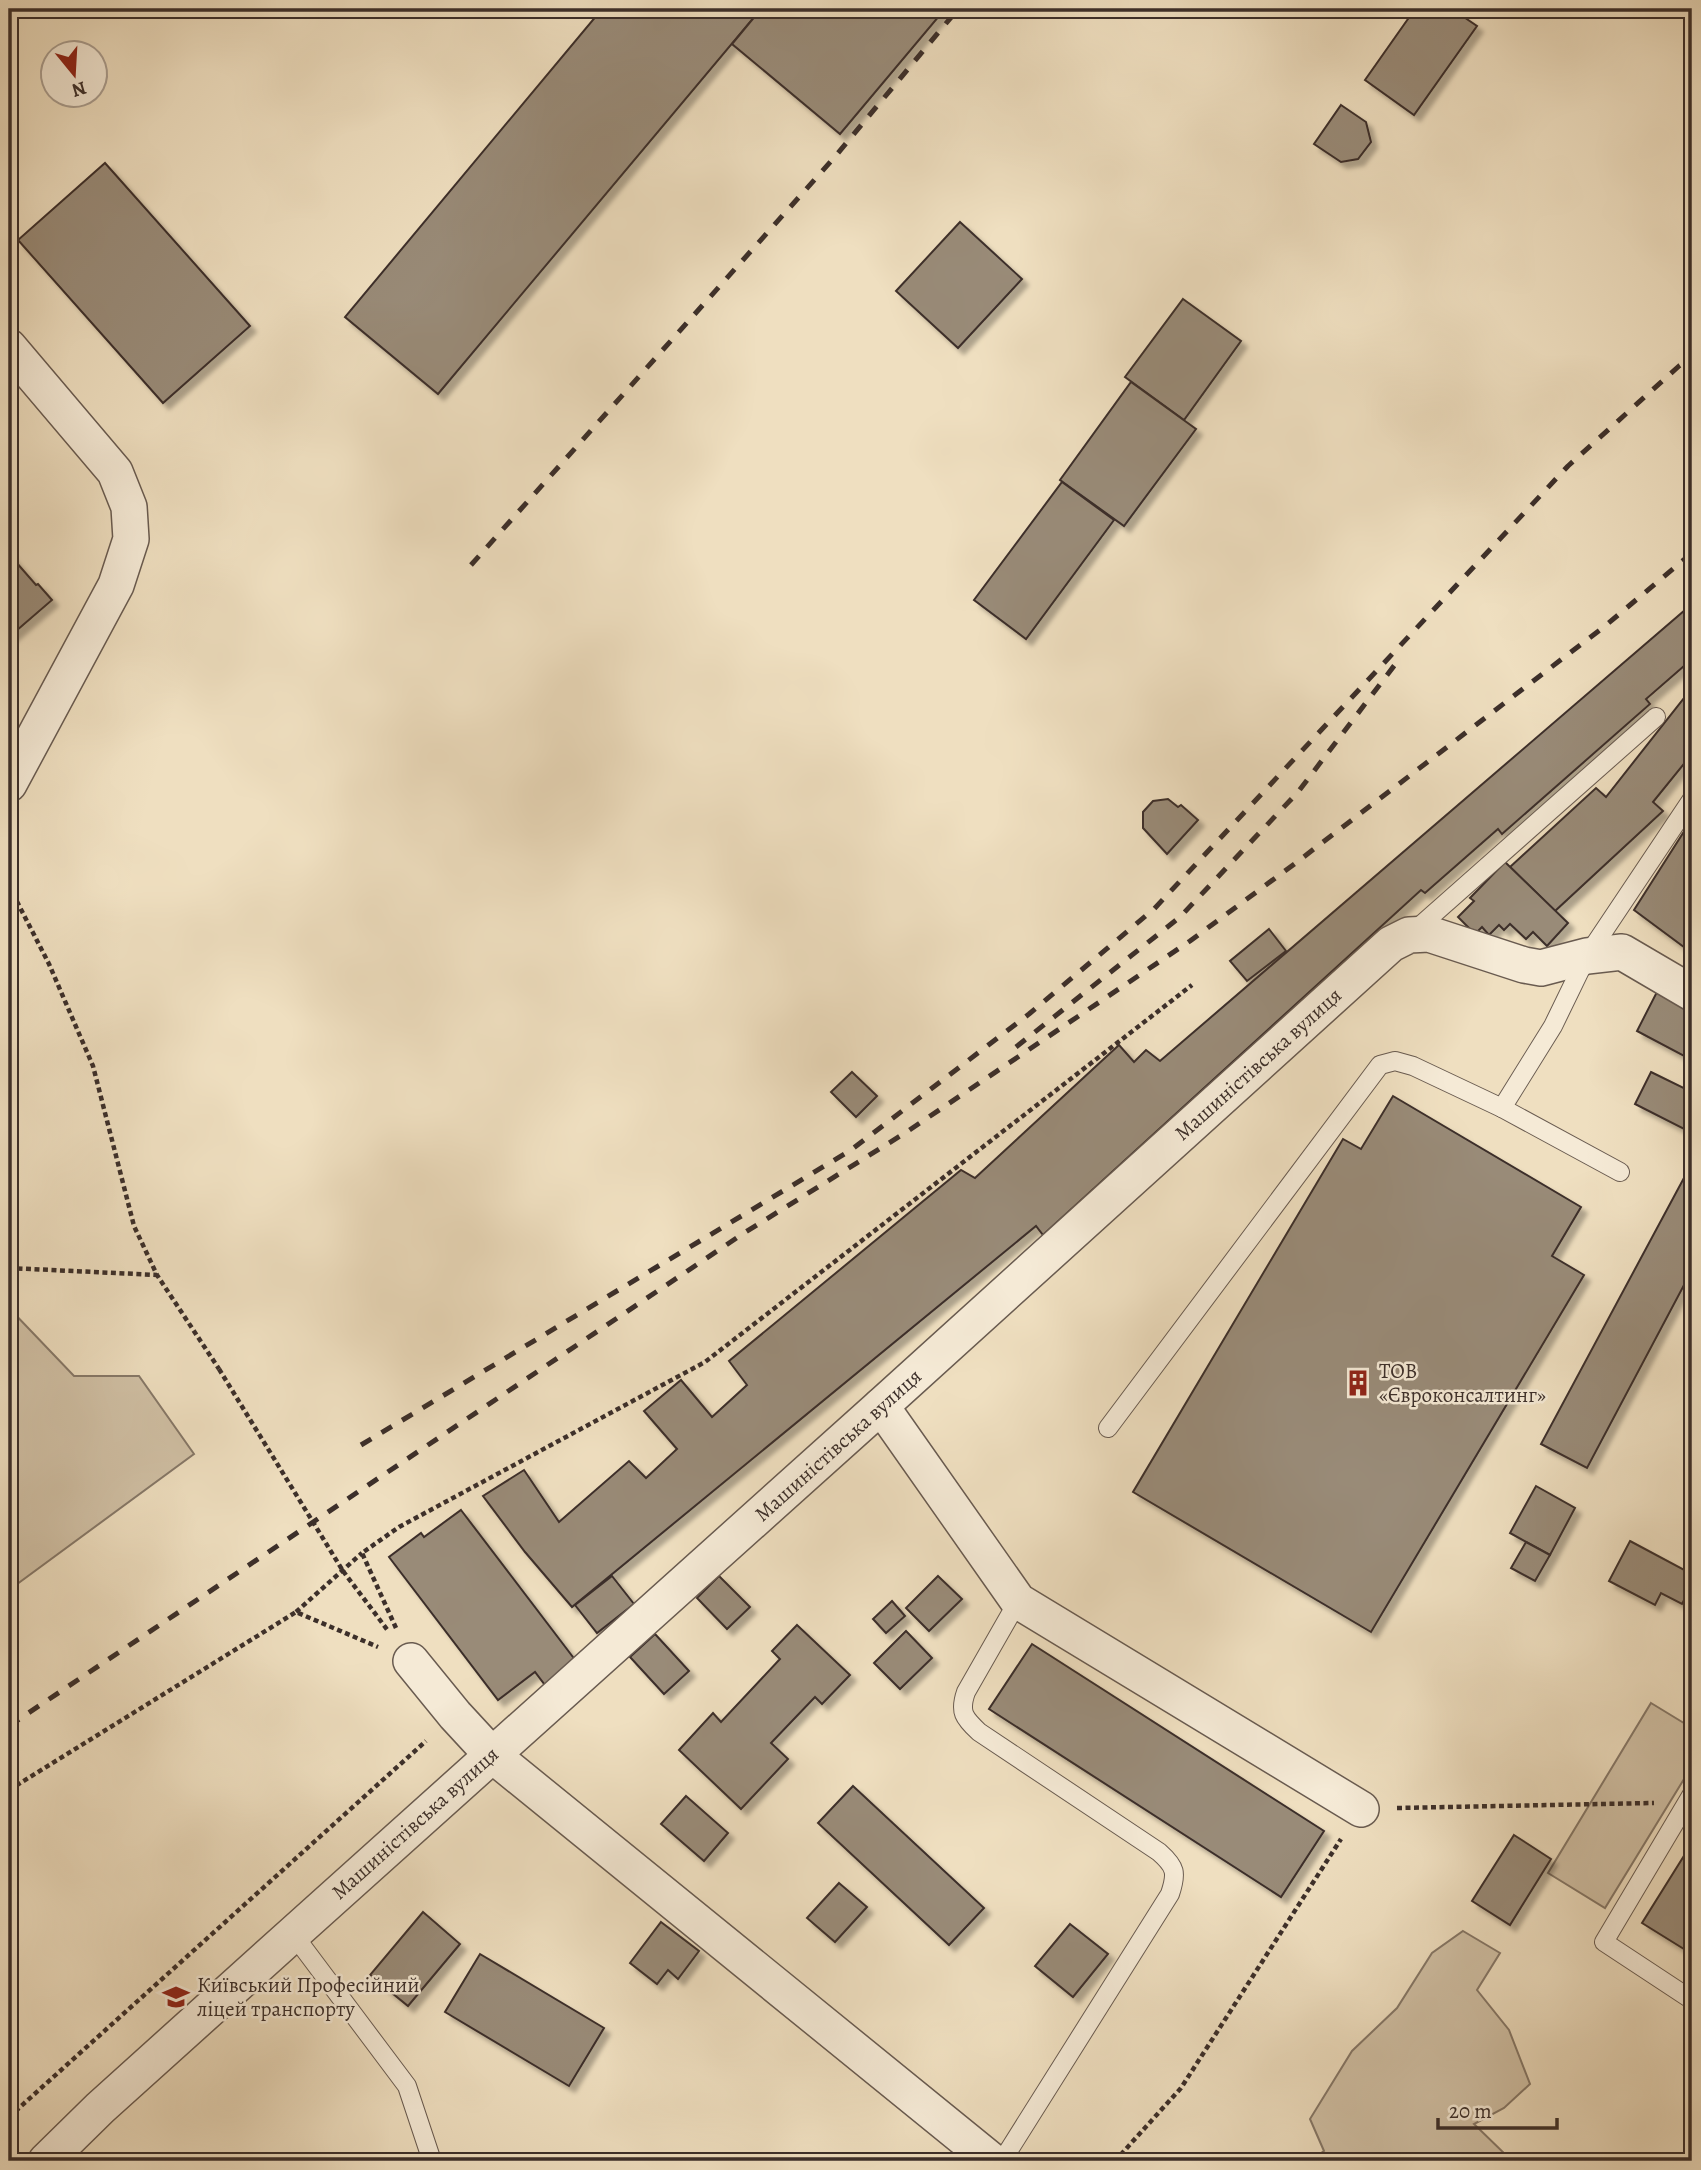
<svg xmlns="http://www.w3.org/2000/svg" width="1701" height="2170" viewBox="0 0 1701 2170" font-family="Alegreya,serif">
	<defs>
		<filter id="shadow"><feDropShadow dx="6" dy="6" stdDeviation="2" flood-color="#0004"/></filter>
	</defs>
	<rect width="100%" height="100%" fill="#efdfc0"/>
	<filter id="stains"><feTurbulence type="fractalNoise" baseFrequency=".00286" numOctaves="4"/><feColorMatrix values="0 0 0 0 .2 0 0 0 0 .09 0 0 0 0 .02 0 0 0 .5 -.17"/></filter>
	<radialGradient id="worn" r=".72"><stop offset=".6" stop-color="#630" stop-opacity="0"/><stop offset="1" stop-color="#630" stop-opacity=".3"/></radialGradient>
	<!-- green -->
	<g fill="#d1c1a6" stroke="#867868" stroke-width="2">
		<polygon points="9,1308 74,1376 139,1376 194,1454 9,1590"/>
		<polygon points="1651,1703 1692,1728 1692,1766 1605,1908 1548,1873"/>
		<polygon points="1463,1931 1500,1953 1477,1990 1509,2030 1530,2084 1504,2108 1474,2124 1508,2157 1509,2161 1309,2161 1324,2151 1310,2119 1352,2051 1397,2008 1432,1953"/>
	</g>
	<!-- building -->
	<g fill="#998b78" stroke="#3c2f2a" stroke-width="2" filter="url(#shadow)">
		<polygon points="602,9 761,9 438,394 345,317"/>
		<polygon points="761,9 945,9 840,134 732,44"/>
		<polygon points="1415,9 1452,9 1477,26 1414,115 1365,80"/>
		<polygon points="1341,105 1366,122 1371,142 1358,159 1341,162 1314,144"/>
		<polygon points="105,163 250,326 163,403 18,240"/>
		<polygon points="960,222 1022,279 958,348 896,291"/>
		<polygon points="1183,299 1241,341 1184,420 1125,377"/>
		<polygon points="1131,382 1196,429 1124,526 1060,480"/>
		<polygon points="1062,482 1114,520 1026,639 974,600"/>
		<polygon points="9,554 36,585 38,584 52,600 9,637"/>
		<polygon points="1692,604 1692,659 1646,699 1650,704 1502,834 1498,829 1425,893 1421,890 1043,1235 1036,1226 572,1607 525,1552 483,1496 524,1470 559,1522 629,1461 646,1478 677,1449 644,1411 681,1380 712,1417 747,1385 729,1361 961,1170 975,1178 1119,1045 1134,1062 1146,1050 1160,1061"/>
		<polygon points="1692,688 1692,754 1653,802 1663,811 1555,911 1510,867 1596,788 1606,797"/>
		<polygon points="1168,799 1178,807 1181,805 1198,820 1167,854 1143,828 1143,812 1153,801"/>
		<polygon points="1692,819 1692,953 1634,910"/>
		<polygon points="1505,862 1568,923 1547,946 1533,932 1526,939 1510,924 1504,930 1499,925 1489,935 1482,927 1475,934 1458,917 1474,901 1470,898"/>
		<polygon points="1269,929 1286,951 1247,981 1230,961"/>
		<polygon points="1660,986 1692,1003 1692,1046 1686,1057 1637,1031"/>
		<polygon points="852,1072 877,1096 856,1117 831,1092"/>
		<polygon points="1651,1072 1692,1092 1690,1132 1635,1104"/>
		<polygon points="1393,1096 1581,1207 1552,1256 1584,1275 1371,1632 1133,1492 1343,1139 1361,1149"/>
		<polygon points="1692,1163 1692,1270 1587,1468 1541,1444"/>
		<polygon points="1536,1486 1575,1508 1550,1555 1510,1533"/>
		<polygon points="461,1510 579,1665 548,1689 535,1672 498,1700 389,1557 421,1533 424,1537"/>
		<polygon points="1630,1541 1692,1574 1692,1585 1682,1604 1661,1593 1655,1605 1609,1581"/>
		<polygon points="1526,1542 1550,1555 1535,1581 1511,1568"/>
		<polygon points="612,1576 634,1604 597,1633 575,1605"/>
		<polygon points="719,1576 750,1607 727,1629 697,1598"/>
		<polygon points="938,1576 962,1599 929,1631 906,1608"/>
		<polygon points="892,1601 905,1616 886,1633 873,1619"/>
		<polygon points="797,1625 850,1675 822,1704 815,1697 771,1743 788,1759 741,1809 679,1750 713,1713 721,1722 780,1659 772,1651"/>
		<polygon points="906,1631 932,1658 900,1689 874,1663"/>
		<polygon points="655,1634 689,1671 664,1694 630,1657"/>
		<polygon points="1032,1644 1324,1831 1281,1897 989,1709"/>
		<polygon points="853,1786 984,1908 949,1945 818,1823"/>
		<polygon points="686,1796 728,1833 704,1861 661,1824"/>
		<polygon points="1514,1835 1551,1859 1510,1925 1472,1901"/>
		<polygon points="1692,1843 1692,1954 1642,1923"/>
		<polygon points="839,1883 867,1907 835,1942 807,1918"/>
		<polygon points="423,1912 460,1944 408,2006 370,1975"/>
		<polygon points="661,1922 699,1951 678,1979 668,1970 657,1984 630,1963"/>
		<polygon points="1070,1924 1108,1954 1073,1997 1035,1966"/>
		<polygon points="480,1954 604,2028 569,2086 445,2012"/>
	</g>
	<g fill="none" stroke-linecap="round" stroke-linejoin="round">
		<!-- service casing -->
		<g stroke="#695b50" stroke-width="20">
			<g id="service">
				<polyline points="1412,933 1656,717"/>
				<polyline points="1502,1108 1620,1172"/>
				<polyline points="1108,1428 1380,1065 1395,1061 1413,1066 1502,1108 1553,1026 1587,956 1692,799"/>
				<polyline points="1692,1794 1604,1942 1692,2000"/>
				<polyline points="293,1934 407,2086 432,2161"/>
				<path d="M1002,2161L1170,1894C1177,1873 1176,1867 1159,1852L979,1732C964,1718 959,1712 966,1692L1018,1601"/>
			</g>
		</g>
		<!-- minor casing -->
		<g stroke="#695b50" stroke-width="38">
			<g id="minor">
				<polyline points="9,347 115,472 129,507 131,539 116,585 9,784"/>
				<polyline points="881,1406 1018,1601 1361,1809"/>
				<polyline points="411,1661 455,1715 491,1754 992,2161"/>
				<polyline points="46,2161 100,2108 293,1934 881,1406 1391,944 1409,935 1429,934 1524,965 1541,968 1587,956 1622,952 1692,993"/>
			</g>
		</g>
		<!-- path -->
		<g stroke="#3c2f2a" stroke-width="4.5" stroke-dasharray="5 3.5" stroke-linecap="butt">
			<polyline points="9,886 49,964 93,1066 134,1226 157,1275 219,1369"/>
			<polyline points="9,1268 157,1275"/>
			<polyline points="343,1571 389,1632"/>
			<polyline points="296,1612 362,1553"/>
			<polyline points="396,1628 362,1553 399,1527 705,1362 1192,985"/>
			<polyline points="9,1790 296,1612 378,1647"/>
			<polyline points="1397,1808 1654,1803"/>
			<polyline points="9,2117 426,1741"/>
			<polyline points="1115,2161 1181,2088 1341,1839"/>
		</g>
		<!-- service -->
		<use href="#service" stroke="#f5ead6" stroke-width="18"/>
		<!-- minor -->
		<use href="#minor" stroke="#f5ead6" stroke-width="35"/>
		<!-- rail -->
		<g stroke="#3c2f2a" stroke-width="5" stroke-dasharray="12 12" stroke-linecap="butt">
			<polyline points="471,565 833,159 958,9"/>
			<polyline points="1016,1047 1180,917 1298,792 1400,658"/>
			<polyline points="361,1445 851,1150 1029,1014 1154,909 1568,466 1679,366 1692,357"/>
			<polyline points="9,1726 744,1233 905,1133 1190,941 1297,862 1605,626 1692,553"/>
		</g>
		<!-- path-bridge -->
		<polyline stroke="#3c2f2a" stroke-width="4.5" stroke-dasharray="5 3.5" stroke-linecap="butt" points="219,1369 343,1571"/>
	</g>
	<!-- icons -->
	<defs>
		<g id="building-bare" transform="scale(2.1)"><path d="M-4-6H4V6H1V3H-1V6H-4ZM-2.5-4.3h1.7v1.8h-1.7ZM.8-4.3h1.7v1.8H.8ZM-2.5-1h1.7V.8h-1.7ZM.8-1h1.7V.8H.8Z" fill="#8f2418" stroke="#f5ead6" stroke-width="2.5" paint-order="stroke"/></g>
		<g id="school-bare" transform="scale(2.1)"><path d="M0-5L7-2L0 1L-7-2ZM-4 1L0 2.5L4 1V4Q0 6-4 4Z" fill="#8f2418" stroke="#f5ead6" stroke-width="2.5" paint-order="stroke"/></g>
	</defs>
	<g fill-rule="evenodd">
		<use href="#building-bare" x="1358" y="1383"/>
		<use href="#school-bare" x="176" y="1997"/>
	</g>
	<g text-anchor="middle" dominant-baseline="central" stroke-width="5" stroke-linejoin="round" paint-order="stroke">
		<!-- street labels -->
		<g font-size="21" fill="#3c2f2a" stroke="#f5ead6">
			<text transform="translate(1258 1064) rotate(-42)">Машиністівська вулиця</text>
			<text transform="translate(838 1445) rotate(-42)">Машиністівська вулиця</text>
			<text transform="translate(415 1823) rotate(-42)">Машиністівська вулиця</text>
		</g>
		<!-- poi labels -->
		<g font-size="21" fill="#3c2f2a" stroke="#f5ead6" text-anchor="start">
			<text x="1379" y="1371">ТОВ<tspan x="1379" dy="24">«Євроконсалтинг»</tspan></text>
			<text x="197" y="1985">Київський Професійний<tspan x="197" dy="24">ліцей транспорту</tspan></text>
		</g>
	</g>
	<!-- margin -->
	<rect width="1701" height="2170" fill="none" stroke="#efdfc0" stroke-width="35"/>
	<rect x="10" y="10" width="1680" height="2149" fill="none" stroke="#3c2f2a" stroke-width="3.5"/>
	<rect x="18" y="18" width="1666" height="2135" fill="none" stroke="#3c2f2a" stroke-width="2"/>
	<!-- north arrow -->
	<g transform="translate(74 74) rotate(162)"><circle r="33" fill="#f5ead6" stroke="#ab9f91" stroke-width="2"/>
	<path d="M0-5L12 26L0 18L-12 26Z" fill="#8f2418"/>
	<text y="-10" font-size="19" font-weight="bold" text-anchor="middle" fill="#3c2f2a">N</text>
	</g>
	<!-- scale -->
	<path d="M1438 2118v10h119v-10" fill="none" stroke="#3c2f2a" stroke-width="3.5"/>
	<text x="1449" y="2118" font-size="21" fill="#3c2f2a" stroke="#f5ead6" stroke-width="5" paint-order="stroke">20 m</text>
	<rect width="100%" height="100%" filter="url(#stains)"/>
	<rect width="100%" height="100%" fill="url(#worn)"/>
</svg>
